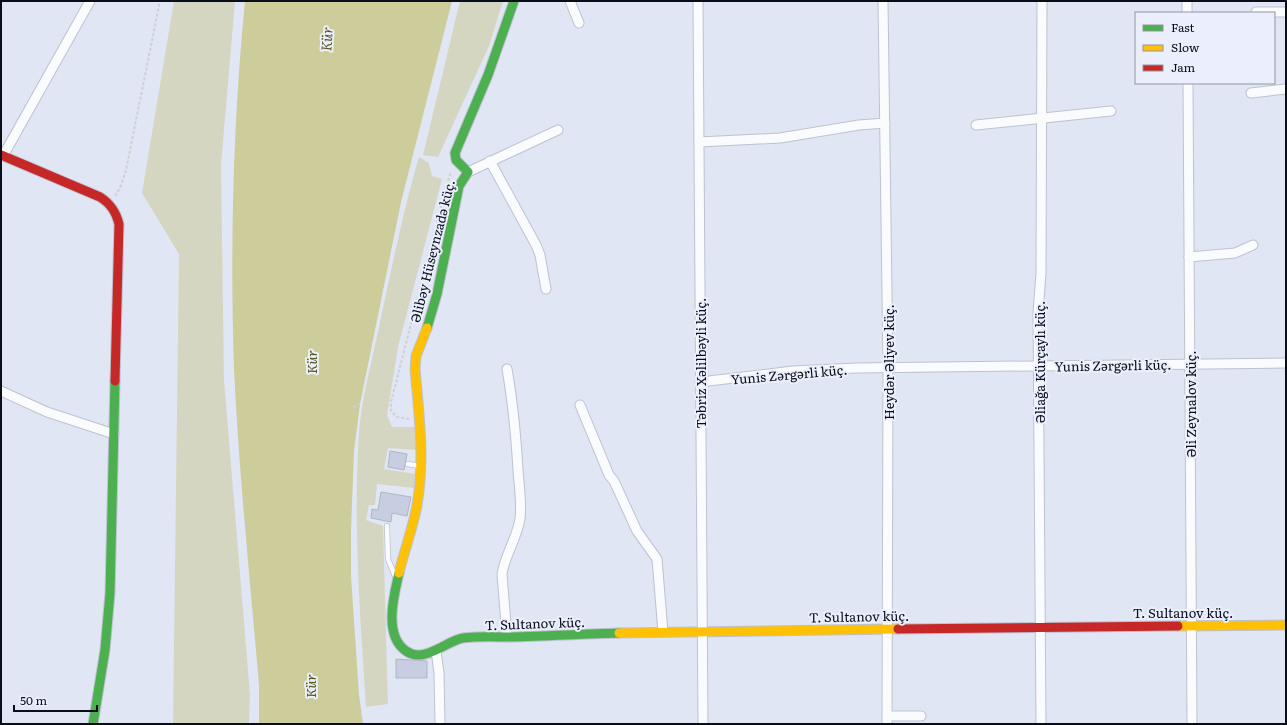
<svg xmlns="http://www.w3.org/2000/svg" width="1287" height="725" viewBox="0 0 1287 725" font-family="Literata,serif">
	<rect width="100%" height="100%" fill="#e1e6f4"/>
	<!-- green -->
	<g fill="#d5d6c1">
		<polygon points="174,1 235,1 221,165 224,380 250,695 249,724 173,724 179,254 142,193"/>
		<polygon points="460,1 503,1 489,46 438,157 423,155"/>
		<path d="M419,157L429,163L432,176L442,179L398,347L387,415L392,427H416V450L388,448L384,469L415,474L414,488L377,484L375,505H369L366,520L383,526L388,704L366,707C360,615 353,524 359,432C362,395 373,358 380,322C392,267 403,211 419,157Z"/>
	</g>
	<!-- water -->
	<path fill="#cdcc9b" d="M245,1H452L401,202L360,404L354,451L351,531V576L359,695L363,724H259V685C250,580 239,474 234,369C230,246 233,123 245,1Z"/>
	<!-- building -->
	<g fill="#c8cee1" stroke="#b1b5c1">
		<polygon points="390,451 407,454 404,470 388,467"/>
		<polygon points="381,492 411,497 407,516 392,513 391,522 371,518 372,509 378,510"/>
		<polygon points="396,659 427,661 427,678 396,678"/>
	</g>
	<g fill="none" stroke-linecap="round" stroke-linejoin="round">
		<!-- lane casing -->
		<g stroke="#bec2cf" stroke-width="6">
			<g id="lane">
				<polyline points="408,464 420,466"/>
				<polyline points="387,526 388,559 395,576"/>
			</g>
		</g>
		<!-- street casing -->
		<g stroke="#bec2cf" stroke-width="11">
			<g id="street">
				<polyline points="570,1 579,23"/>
				<polyline points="698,1 703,724"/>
				<polyline points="883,1 888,368 887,724"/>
				<polyline points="1187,1 1187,13"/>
				<polyline points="1256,12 1286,12"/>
				<polyline points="1188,83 1192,724"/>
				<polyline points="1251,93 1286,89"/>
				<polyline points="976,125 1111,111"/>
				<polyline points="699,142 780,138 859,125 885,123"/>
				<polyline points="3,156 90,1"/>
				<polyline points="490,161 536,245 540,255 546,289"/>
				<polyline points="468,172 558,130"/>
				<polyline points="1189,257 1235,253 1253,245"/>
				<path d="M507,369C513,403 516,436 518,470C519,486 522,503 520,519C517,538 505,555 502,574L507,637"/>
				<polyline points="700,382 793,371 857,368 1286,363"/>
				<polyline points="1,391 47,412 114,434"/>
				<polyline points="580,405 609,475 614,481 637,531 657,559 663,632"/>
				<polyline points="436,651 439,673 440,724"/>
				<polyline points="887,716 921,716"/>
				<polyline points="1041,724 1038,313 1041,273 1042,1"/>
			</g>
		</g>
		<!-- fast casing -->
		<g stroke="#bec2cf" stroke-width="11">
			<g id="fast">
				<polyline points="427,328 437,294 459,186 468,172 456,160 455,153 488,75 514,1"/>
				<path d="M399,573C394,595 383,635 406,651C424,664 446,641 463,638C479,636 496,637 512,637C548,636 583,634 619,633"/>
				<polyline points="93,724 105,650 110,593 115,381"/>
			</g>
		</g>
		<!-- slow casing -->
		<g stroke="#bec2cf" stroke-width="11">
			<g id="slow">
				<path d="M399,573C404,551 413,528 417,505C425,459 419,415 415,369L416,356L427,328"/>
				<polyline points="1178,626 1286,625"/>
				<polyline points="619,633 898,629"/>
			</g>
		</g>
		<!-- jam casing -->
		<g stroke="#bec2cf" stroke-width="11">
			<g id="jam">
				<path d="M1,155L100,197C111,204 116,212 119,224L115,381"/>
				<polyline points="898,629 1178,626"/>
			</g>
		</g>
		<!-- path -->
		<g stroke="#ced0d5" stroke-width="2" stroke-dasharray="3 2" stroke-linecap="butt">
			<polyline points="448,181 451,172"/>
			<polyline points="115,196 120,188 126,170 160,1"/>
			<polyline points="353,407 360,404"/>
			<polyline points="409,419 397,417 391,411 391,402 446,187"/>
		</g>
		<!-- lane -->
		<use href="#lane" stroke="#fafbfd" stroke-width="4.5"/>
		<!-- street -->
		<use href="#street" stroke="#fafbfd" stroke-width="9"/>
		<!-- fast -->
		<use href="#fast" stroke="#4caf50" stroke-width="9"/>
		<!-- slow -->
		<use href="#slow" stroke="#ffc107" stroke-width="9"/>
		<!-- jam -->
		<use href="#jam" stroke="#c62828" stroke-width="9"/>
	</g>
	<g text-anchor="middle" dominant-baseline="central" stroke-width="4" stroke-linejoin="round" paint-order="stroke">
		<!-- street labels -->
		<g font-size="13" fill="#090d17" stroke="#ebeffd">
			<text transform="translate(432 251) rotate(-76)">Əlibəy Hüseynzadə küç.</text>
			<text transform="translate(888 362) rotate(-90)">Heydər Əliyev küç.</text>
			<text transform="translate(1039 362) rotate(-90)">Əliağa Kürçaylı küç.</text>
			<text transform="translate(700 363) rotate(-90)">Təbriz Xəlilbəyli küç.</text>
			<text transform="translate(1113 365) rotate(-1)">Yunis Zərgərli küç.</text>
			<text transform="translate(789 374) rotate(-5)">Yunis Zərgərli küç.</text>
			<text transform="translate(1190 404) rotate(-90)">Əli Zeynalov küç.</text>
			<text x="1183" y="612">T. Sultanov küç.</text>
			<text transform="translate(859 616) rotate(-1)">T. Sultanov küç.</text>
			<text transform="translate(535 623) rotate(-2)">T. Sultanov küç.</text>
		</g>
		<!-- water labels -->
		<g font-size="14" font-style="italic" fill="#58551d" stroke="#ebeffd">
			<text transform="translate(326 39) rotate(-86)">Kür</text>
			<text transform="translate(311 362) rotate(-90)">Kür</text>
			<text transform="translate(310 686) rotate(-90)">Kür</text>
		</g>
	</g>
	<!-- border -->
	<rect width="1287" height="725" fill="none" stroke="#090d17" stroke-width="4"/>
	<!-- legend -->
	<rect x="1135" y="12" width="140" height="72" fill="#ebeffd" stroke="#9195a1"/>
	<rect x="1143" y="25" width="20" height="6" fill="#4caf50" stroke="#9195a1"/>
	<text x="1171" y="32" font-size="12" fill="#090d17">Fast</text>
	<rect x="1143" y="45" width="20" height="6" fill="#ffc107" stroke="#9195a1"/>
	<text x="1171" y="52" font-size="12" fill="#090d17">Slow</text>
	<rect x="1143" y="65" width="20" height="6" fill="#c62828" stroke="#9195a1"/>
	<text x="1171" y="72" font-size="12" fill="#090d17">Jam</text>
	<!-- scale -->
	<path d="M14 705v6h83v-6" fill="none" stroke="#090d17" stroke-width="2"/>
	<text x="20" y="705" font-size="12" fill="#090d17" stroke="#ebeffd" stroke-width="3" paint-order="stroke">50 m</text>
</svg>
